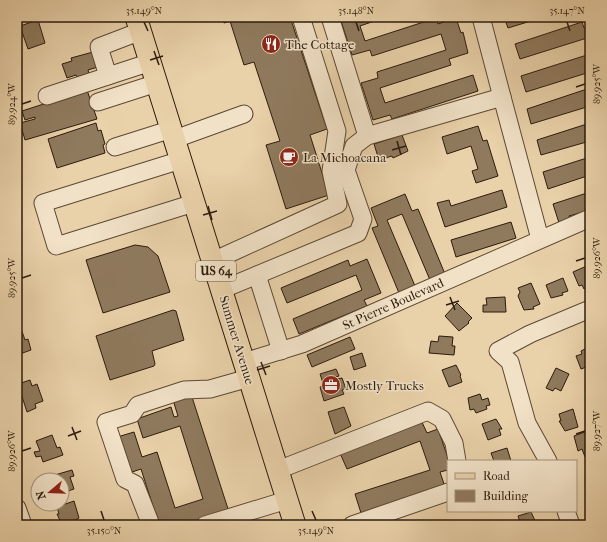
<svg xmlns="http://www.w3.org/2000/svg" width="607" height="542" viewBox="0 0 607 542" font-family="'IM FELL French Canon',serif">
	<rect width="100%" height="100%" fill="#e9d1a9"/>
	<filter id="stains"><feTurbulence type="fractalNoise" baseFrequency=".005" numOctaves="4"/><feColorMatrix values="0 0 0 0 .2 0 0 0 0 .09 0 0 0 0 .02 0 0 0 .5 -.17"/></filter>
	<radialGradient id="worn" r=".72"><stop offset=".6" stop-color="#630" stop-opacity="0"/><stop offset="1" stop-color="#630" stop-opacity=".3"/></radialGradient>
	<!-- building -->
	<g fill="#8f7a5e" stroke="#2d1b0d">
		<polygon points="222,17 290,17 327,129 310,135 329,195 286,209 266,145 280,141 254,62 244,65 230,21 224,23"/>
		<polygon points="352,17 386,17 360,26 365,41 436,18 438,24 456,18 461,33 463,32 468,53 449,59 451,65 380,88 385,103 473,75 478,91 392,119 390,115 373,120 361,83 378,78 377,72 446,50 441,34 372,56 370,50 352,55 341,21"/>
		<polygon points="504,17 544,17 508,28"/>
		<polygon points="38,20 45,43 28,49 20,26"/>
		<polygon points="582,22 584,28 590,26 590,47 587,38 520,59 515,44"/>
		<polygon points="93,52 98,67 88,70 89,74 77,77 76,75 67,78 62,64 72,61 71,58"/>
		<polygon points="590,54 590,72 526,92 521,76"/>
		<polygon points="590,88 590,106 531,124 527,109"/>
		<polygon points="87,90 97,119 25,140 20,123 35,119 35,117 25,120 22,111"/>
		<polygon points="96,123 98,131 101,130 105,144 103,145 105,153 57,168 48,139"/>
		<polygon points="590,123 590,141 541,155 537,140"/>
		<polygon points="478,126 483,141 487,140 498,176 476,183 472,171 478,169 471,146 447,154 442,137"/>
		<polygon points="402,135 408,151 393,158 392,156 379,160 374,144"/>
		<polygon points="590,157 590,175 548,189 543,172"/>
		<polygon points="502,190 507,207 445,227 437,203 449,200 451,206"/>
		<polygon points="590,192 590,210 569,216 571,222 560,226 553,204"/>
		<polygon points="405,194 412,211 418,209 445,274 430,280 402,214 387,220 415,286 399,293 372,228 378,226 371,208"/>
		<polygon points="511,222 516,238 456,257 451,240"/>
		<polygon points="135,245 148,247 158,256 170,292 103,313 86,260"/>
		<polygon points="367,259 381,293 364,300 367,306 299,334 293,319 362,290 356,275 287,303 281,288 348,260 350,266"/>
		<polygon points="589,265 590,281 588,282 590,286 584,289 582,285 579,286 573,272"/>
		<polygon points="563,278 568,291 562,293 563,295 551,298 546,285"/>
		<polygon points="531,283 540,304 533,307 534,309 524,310 518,296 520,292 518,288"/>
		<polygon points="505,297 506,312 483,312 483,305 487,305 486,298"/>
		<polygon points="457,303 472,318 468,322 469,323 459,331 445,316"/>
		<polygon points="173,310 176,311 184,340 152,351 155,364 154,366 110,380 96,336"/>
		<polygon points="18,320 25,340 28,339 31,350 17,355"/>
		<polygon points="439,336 453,337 452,346 455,346 454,355 429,353 431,341 438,342"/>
		<polygon points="350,337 355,349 312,367 307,355"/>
		<polygon points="585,349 587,352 590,350 590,368 589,366 581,369 576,356 582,354 581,351"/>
		<polygon points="362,353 366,366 354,370 350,357"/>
		<polygon points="456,365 461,375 460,376 462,382 449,387 442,370"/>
		<polygon points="556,368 569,374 561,391 555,388 553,391 546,388"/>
		<polygon points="336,369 339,376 336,377 337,379 342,378 346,389 342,390 344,394 324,401 320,387 324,386 320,374"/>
		<polygon points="30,380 32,386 37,384 43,401 35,404 36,408 27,412 18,384"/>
		<polygon points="191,394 229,512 189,525 159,525 141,469 126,474 114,438 134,432 142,457 157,452 175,508 203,499 180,426 143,438 137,419 171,407 174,417 178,416 173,400"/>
		<polygon points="480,394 482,400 488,398 490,405 486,406 487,409 476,413 474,409 470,410 468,398"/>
		<polygon points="344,407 351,426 335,434 328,412"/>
		<polygon points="573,409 578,427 565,431 559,421 561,421 559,414"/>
		<polygon points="420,418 427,433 438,429 449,461 448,470 440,472 445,487 361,513 355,494 430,470 420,441 347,469 339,451"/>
		<polygon points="496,419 502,429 499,429 501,435 488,440 482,424"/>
		<polygon points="590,430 590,455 585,457 582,449 578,451 574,436"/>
		<polygon points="52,435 57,448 60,447 63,455 43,462 41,456 36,457 34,452 40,451 36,441"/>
		<polygon points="507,448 511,461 494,461 491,453"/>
		<polygon points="72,470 74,476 70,477 74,489 62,493 62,480 49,480 48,477"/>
		<polygon points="74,501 79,518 75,520 76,525 62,525 57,514 59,514 57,507"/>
		<polygon points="531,512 537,525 521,525 518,516"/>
	</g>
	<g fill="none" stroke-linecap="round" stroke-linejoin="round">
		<!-- minor casing -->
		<g stroke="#5c4834" stroke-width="19">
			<g id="minor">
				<polyline points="330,17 367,136"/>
				<polyline points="481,17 502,97"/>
				<polyline points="141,31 99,47 108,76 151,62"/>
				<polyline points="47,96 108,76"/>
				<polyline points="98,102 157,83"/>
				<polyline points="175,139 244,114"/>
				<polyline points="115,147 172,129"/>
				<polyline points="181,160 43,203 56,246 194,203"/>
				<polyline points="213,261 338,204 331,171 337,131 301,17"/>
				<polyline points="257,275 281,351"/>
				<polyline points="221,290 358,233 363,219 346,170 354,146 367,136 502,97 540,239"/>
				<polyline points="244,362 302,344 590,218"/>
				<polyline points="548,461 527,423 510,362 498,351 530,334 590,309"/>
				<polyline points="278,470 428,411 442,419 454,443 457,461"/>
				<polyline points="17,508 23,525"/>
				<polyline points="566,511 571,525"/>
				<polyline points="151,525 135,484 125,479 106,422 132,414 138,405 184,390 210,389 249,378"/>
				<polyline points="205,525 287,500"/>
				<polyline points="352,525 448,492"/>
			</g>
		</g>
		<!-- major casing -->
		<g stroke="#2d1b0d" stroke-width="23">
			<polyline id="major" points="136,17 295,525"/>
		</g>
		<!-- minor -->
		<use href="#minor" stroke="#f1e1c7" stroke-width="17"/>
		<!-- major -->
		<use href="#major" stroke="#e9d1a9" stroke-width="21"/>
	</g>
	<!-- ticks -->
	<path fill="none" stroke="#2d1b0d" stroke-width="1.5" d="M144,22L148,31M356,22L359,31M567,22L570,31M154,51L159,65M150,60L163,56M576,87L585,84M22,104L31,101M397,141L401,155M392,150L406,146M208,206L212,220M203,215L217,211M576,261L585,258M22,278L31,275M450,297L455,310M446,305L459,301M261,362L266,375M257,370L270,366M72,427L77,440M576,434L585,431M68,436L81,431M22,451L31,448M101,511L104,520M312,511L316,520"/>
	<!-- icons -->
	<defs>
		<g id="restaurant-disc" transform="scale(1)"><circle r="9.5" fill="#8f2418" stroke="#f1e1c7"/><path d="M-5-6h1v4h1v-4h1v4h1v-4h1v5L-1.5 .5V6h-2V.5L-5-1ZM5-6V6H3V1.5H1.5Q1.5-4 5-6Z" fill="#fff"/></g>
		<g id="cafe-disc" transform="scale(1)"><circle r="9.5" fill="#8f2418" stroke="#f1e1c7"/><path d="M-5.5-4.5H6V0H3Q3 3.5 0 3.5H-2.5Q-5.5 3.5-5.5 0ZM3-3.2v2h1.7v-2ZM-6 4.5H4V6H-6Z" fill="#fff"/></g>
		<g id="office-disc" transform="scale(1)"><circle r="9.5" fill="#8f2418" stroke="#f1e1c7"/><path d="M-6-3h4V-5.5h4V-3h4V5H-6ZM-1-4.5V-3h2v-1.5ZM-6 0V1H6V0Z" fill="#fff"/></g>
	</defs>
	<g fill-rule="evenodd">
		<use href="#restaurant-disc" x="271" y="44"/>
		<use href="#cafe-disc" x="289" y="157"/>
		<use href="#office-disc" x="331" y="385"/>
	</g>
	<g text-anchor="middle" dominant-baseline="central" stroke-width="3" stroke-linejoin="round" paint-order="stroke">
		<!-- shield labels -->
		<rect fill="#f1e1c7" stroke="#685645" stroke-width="1" x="196" y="261" width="40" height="20" rx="3"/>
		<g font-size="12" font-weight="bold" fill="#2d1b0d">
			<text x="216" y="271">US 64</text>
		</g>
		<!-- poi labels -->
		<g font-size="13" fill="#2d1b0d" stroke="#f1e1c7" text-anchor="start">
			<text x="285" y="44">The Cottage</text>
			<text x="303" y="157">La Michoacana</text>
			<text x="345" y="385">Mostly Trucks</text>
		</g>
		<!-- street labels -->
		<g font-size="13" fill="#2d1b0d" stroke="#f1e1c7">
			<text transform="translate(393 304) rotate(-24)">St Pierre Boulevard</text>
			<text transform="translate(237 340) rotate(73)">Summer Avenue</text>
		</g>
	</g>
	<!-- margin -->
	<rect width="607" height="542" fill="none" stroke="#e9d1a9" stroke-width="44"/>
	<!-- legend -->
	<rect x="447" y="460" width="130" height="52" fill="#f1e1c7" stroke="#a3927d"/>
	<rect x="455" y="473" width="20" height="6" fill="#e9d1a9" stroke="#a3927d"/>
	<text x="483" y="480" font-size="12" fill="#2d1b0d">Road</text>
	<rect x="455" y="490" width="20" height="12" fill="#8f7a5e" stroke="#a3927d"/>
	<text x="483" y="500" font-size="12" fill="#2d1b0d">Building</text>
	<!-- north arrow -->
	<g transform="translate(50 492) rotate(251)"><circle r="19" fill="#f1e1c7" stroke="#a3927d"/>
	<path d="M0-3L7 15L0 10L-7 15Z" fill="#8f2418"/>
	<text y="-6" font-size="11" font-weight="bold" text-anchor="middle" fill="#2d1b0d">N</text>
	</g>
	<rect x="22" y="22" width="563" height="498" fill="none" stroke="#2d1b0d" stroke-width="1.5"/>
	<g font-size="10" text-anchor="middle" fill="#2d1b0d">
		<text x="144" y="14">35.149°N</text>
		<text x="356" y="14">35.148°N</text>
		<text x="567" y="14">35.147°N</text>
		<text transform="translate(596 84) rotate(-90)" y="4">89.925°W</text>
		<text transform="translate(11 104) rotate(-90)" y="4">89.924°W</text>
		<text transform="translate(596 258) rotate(-90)" y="4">89.926°W</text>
		<text transform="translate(11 278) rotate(-90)" y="4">89.925°W</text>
		<text transform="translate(596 431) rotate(-90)" y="4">89.927°W</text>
		<text transform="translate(11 451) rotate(-90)" y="4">89.926°W</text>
		<text x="104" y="534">35.150°N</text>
		<text x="316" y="534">35.149°N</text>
	</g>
	<rect width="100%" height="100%" filter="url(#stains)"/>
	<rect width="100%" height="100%" fill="url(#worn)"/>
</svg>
